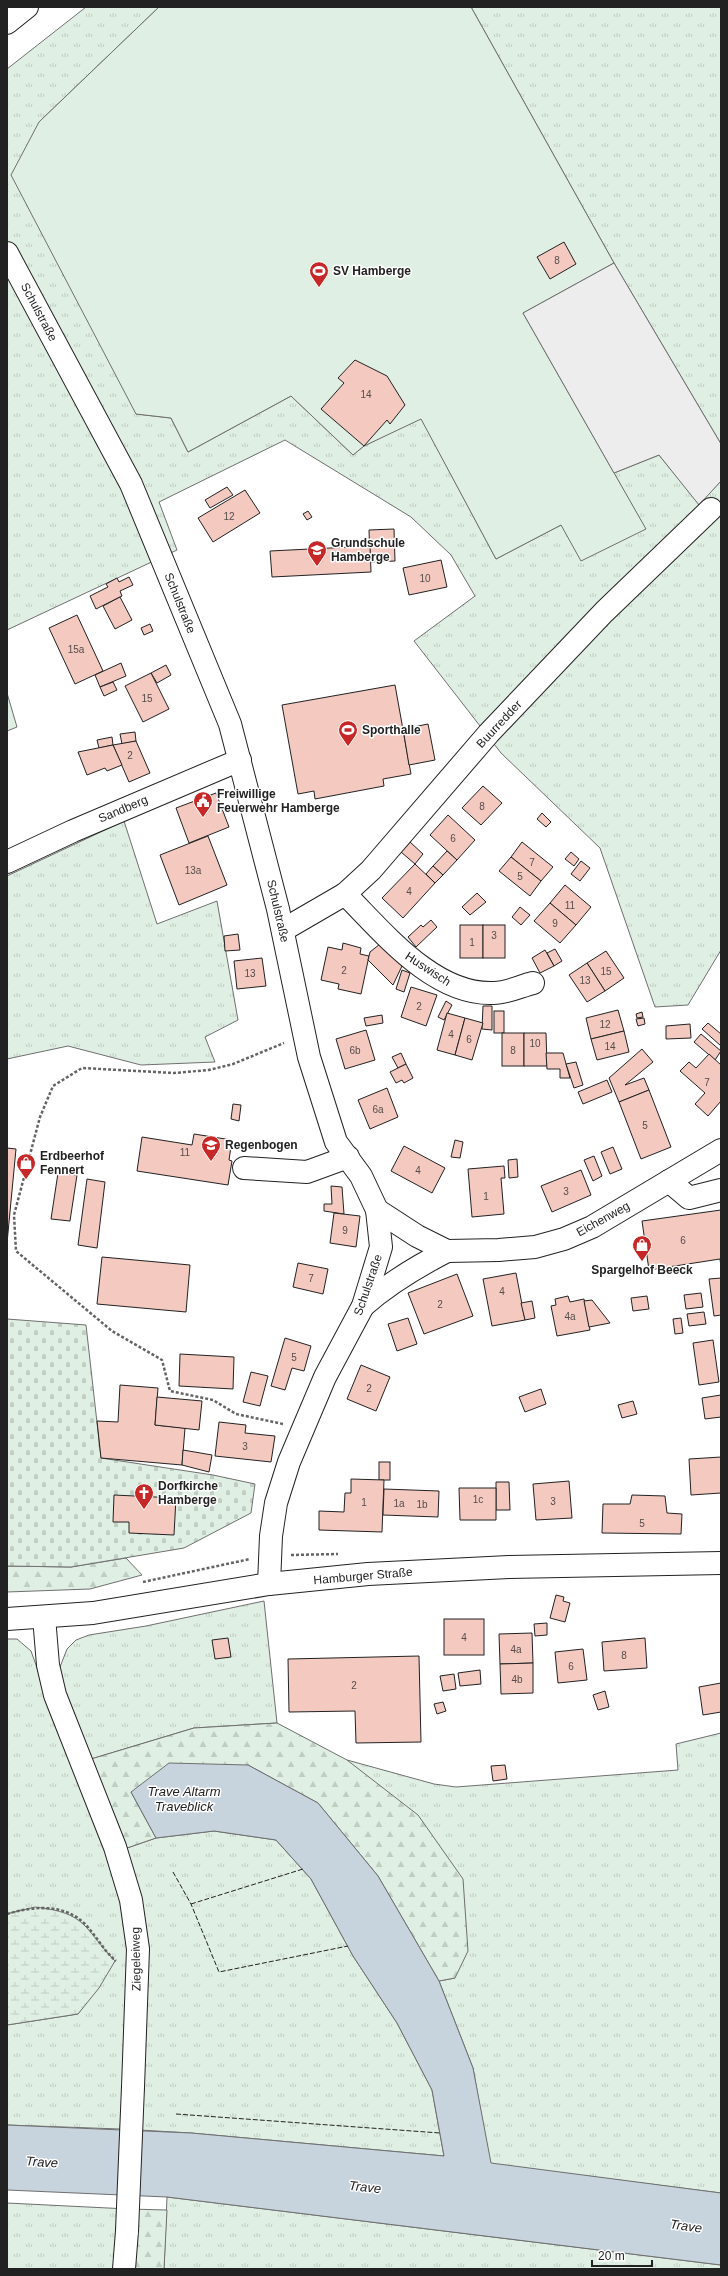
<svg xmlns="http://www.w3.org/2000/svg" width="728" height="2276" viewBox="0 0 728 2276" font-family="Arial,sans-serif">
	<defs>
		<pattern id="grass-tufts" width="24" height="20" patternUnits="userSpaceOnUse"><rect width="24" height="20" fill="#e0efe3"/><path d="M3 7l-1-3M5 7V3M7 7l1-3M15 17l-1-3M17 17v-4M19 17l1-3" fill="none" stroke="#c0cdc2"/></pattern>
		<pattern id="forest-firs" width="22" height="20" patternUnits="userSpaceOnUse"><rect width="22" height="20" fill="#e0efe3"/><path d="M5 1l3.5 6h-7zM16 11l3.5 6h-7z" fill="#c0cdc2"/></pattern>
		<pattern id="wetland-marsh" width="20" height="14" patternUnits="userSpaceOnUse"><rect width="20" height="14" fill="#e0efe3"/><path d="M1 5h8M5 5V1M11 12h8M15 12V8" fill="none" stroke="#c0cdc2"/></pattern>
		<pattern id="cemetery-stones" width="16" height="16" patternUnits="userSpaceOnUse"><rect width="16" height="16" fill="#e0efe3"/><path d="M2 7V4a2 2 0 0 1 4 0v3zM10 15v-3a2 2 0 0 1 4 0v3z" fill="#c0cdc2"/></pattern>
	</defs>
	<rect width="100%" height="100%" fill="#fff"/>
	<!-- grass -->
	<g fill="url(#grass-tufts)" stroke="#6f6f6f">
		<polygon points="86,7 159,7 39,122 136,414 171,418 188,452 291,396 353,455 364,446 421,418 496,559 561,525 645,529 614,473 659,455 699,504 721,481 721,950 688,1005 655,1007 600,848 501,753 414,641 475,596 451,555 411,517 285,440 159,502 177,550 7,630 7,69"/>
		<polygon points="471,7 721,7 721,444 614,263"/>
		<polygon points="124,821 157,924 217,901 238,1020 205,1037 215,1062 141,1065 68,1046 7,1059 7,876"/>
		<polygon points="264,1601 277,1723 194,1728 91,1759 64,1696 60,1667 67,1649 76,1640 89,1635 146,1626"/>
		<polygon points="7,1639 17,1639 31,1651 79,1785 98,1778 127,1848 156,1838 214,1831 276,1840 311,1879 353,1956 397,2023 432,2090 444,2156 191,2133 139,2130 123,2088 120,2129 7,2125 7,2025 78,2014 115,1961 105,1951 21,1910 7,1914"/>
		<polygon points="721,1733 721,2193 490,2164 473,2068 439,1981 455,1978 347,1760 434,1784 456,1787 678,1770 676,1744"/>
		<polygon points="167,2197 721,2265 721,2269 164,2269"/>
		<polygon points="7,2203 128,2209 124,2269 7,2269"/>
	</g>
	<!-- forest -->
	<g fill="url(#forest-firs)" stroke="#6f6f6f">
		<polygon points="7,693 17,727 7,731"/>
		<polygon points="126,1558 142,1575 90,1589 7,1592 7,1566 71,1567"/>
		<polygon points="277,1723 347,1760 418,1815 463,1879 468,1951 455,1978 439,1981 378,1876 318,1803 248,1765 131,1792 156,1838 127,1848 91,1759 194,1728"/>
		<polygon points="128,2209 167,2210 164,2269 124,2269"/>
	</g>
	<!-- wetland -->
	<path fill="url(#wetland-marsh)" stroke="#6f6f6f" d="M35,1907C88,1913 83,1928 115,1961L99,1988L78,2014L7,2025V1914Z"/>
	<!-- cemetery -->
	<polygon fill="url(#cemetery-stones)" stroke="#6f6f6f" points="7,1319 86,1325 101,1458 213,1475 255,1484 251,1513 184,1548 71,1567 7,1566"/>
	<!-- garden -->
	<polygon fill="#e0efe3" stroke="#6f6f6f" points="159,7 471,7 614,263 523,313 646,529 581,561 561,525 496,559 421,419 364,446 353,455 291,396 188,452 171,418 136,414 11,175 39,122"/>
	<!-- parking -->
	<polygon fill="#ededed" stroke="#6f6f6f" points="614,263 721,444 721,481 699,505 659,455 614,473 523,313"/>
	<!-- water -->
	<polygon fill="#c7d3dd" stroke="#6f6f6f" points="169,1763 248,1765 318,1803 378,1876 439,1981 473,2068 491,2163 721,2193 721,2265 167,2197 7,2190 7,2125 191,2133 444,2156 432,2090 397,2023 353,1956 311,1879 276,1840 214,1831 156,1838 131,1792"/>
	<!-- building -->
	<g fill="#f3c9c0" stroke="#222">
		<polygon points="564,242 576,264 550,279 537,257"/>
		<polygon points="355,360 387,376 405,405 390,424 387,420 364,446 321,409 344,383 338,378"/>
		<polygon points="227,487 233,495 210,508 205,500"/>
		<polygon points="245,490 260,513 213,542 198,518"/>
		<polygon points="308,511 312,517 307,520 303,514"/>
		<polygon points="394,529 395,561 370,562 369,530"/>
		<polygon points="370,546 371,572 272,577 270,551"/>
		<polygon points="441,560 447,587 409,595 403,568"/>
		<polygon points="129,577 133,585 120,591 122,596 96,609 90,596 108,587 106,584 117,578 119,582"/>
		<polygon points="120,597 132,620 115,629 103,606"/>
		<polygon points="77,615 103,671 75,684 49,628"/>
		<polygon points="150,624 153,631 144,635 141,628"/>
		<polygon points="121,663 126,676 100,687 95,675"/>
		<polygon points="166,665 171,675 157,683 151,673"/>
		<polygon points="151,673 169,709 143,722 125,686"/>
		<polygon points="113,682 117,690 104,696 100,687"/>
		<polygon points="395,685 411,774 383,779 384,786 315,799 314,791 298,794 282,705"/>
		<polygon points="428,724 435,760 409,765 403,729"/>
		<polygon points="135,732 136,741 122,744 120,734"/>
		<polygon points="112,737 113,745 99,748 97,740"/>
		<polygon points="136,741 150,773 129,782 113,745"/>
		<polygon points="113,745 122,765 107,771 105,768 87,775 78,752"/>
		<polygon points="483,786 502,803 481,825 462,808"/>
		<polygon points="216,793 229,827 189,843 176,808"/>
		<polygon points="542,813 551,822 546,827 537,819"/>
		<polygon points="448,815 475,840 457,860 430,835"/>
		<polygon points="208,836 227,885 179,905 160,855"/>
		<polygon points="410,842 423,854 415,864 401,852"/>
		<polygon points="522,842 553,867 541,881 511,857"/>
		<polygon points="447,851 457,860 443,875 433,866"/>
		<polygon points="571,852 579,859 574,866 565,859"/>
		<polygon points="511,857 541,881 530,896 499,871"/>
		<polygon points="581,861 590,868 580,881 571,874"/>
		<polygon points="415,864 435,883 403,918 382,898"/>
		<polygon points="433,866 443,875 435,883 426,874"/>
		<polygon points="565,885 591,907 576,925 550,903"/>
		<polygon points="477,893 486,902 470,915 462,907"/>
		<polygon points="550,903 576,925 560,943 534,921"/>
		<polygon points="520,907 530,915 521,925 512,917"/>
		<polygon points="431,920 437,927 416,947 408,937 421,925 423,927"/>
		<rect x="460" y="925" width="23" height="33"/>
		<rect x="483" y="925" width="22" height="33"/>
		<polygon points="238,934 240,950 225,951 224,936"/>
		<polygon points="343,943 361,948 360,954 369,956 361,994 338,989 339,984 321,980 328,947 342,950"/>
		<polygon points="380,944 402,966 393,985 368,960 370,952"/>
		<polygon points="555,949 562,961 554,966 547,953"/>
		<polygon points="545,950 554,966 540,973 532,958"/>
		<polygon points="606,951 624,978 605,991 587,963"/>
		<polygon points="262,958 266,986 237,989 234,961"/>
		<polygon points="587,963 605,991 587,1002 569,975"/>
		<polygon points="402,970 410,973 404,992 396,989"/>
		<polygon points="411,987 437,995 426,1026 401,1017"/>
		<polygon points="446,1001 452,1005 444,1020 438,1017"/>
		<polygon points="483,1006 492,1006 492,1030 482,1029"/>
		<polygon points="618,1010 624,1031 591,1039 586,1018"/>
		<rect x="494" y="1011" width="10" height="22"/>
		<polygon points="642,1012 643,1017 637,1018 636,1014"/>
		<polygon points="447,1013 465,1018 455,1055 437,1050"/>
		<polygon points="382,1015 383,1023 366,1026 364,1018"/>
		<polygon points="465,1018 483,1023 472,1060 455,1055"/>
		<polygon points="644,1018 645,1024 638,1026 636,1019"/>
		<polygon points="708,1023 721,1034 721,1046 702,1029"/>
		<polygon points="690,1024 691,1038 666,1039 666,1026"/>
		<polygon points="366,1030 375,1060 345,1069 336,1039"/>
		<polygon points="624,1031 629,1052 597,1060 591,1039"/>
		<rect x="502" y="1033" width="22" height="33"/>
		<polygon points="524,1033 546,1033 547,1066 524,1066"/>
		<polygon points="701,1034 721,1051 715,1060 694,1042"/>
		<polygon points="642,1049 653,1062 625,1085 644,1078 649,1090 619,1102 609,1078"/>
		<polygon points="401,1053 406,1064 398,1068 392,1057"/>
		<polygon points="546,1053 563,1053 570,1078 560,1078 560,1069 547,1069"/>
		<polygon points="709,1054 721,1065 721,1101 708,1116 695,1104 705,1093 680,1071 689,1062 696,1068"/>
		<polygon points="576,1062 583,1085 574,1088 566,1064"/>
		<polygon points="406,1064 413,1078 404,1083 402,1080 396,1083 390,1072"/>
		<polygon points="607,1080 612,1092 583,1104 578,1092"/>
		<polygon points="387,1088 398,1117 370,1129 358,1100"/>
		<polygon points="649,1090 671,1147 641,1159 619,1102"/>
		<polygon points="233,1104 241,1105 239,1121 231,1119"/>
		<polygon points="194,1134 232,1140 229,1160 232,1161 228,1185 137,1171 142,1137 192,1145"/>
		<polygon points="455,1140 463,1142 460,1158 451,1157"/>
		<polygon points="404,1146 445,1168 432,1193 391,1171"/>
		<polygon points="613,1147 622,1169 610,1174 601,1152"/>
		<polygon points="7,1148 16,1149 7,1243"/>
		<polygon points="594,1156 602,1176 593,1181 584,1160"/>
		<polygon points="517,1159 518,1177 509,1178 508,1160"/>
		<polygon points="504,1166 505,1178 501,1178 504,1214 472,1217 468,1169"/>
		<polygon points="581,1170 591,1195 552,1212 541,1186"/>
		<polygon points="58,1173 77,1175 70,1221 51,1219"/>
		<polygon points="87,1179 105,1182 97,1248 78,1245"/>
		<polygon points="331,1186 342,1187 344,1214 324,1211 324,1204 332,1204"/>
		<polygon points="721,1210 721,1267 720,1259 649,1270 642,1221"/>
		<polygon points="334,1213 360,1216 356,1247 330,1243"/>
		<polygon points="102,1257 190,1265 186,1312 97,1304"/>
		<polygon points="298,1263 328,1269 323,1294 293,1287"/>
		<polygon points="516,1273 525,1320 492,1326 483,1279"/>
		<polygon points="457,1274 473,1316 424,1334 408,1293"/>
		<polygon points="721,1278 721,1315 714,1316 709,1279"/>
		<polygon points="701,1293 703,1307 686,1309 684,1295"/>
		<polygon points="568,1296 570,1302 584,1299 590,1330 557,1336 551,1306 556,1305 555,1299"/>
		<polygon points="647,1296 649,1309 633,1311 631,1298"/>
		<polygon points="592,1300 610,1323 589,1327 584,1301"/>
		<polygon points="532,1301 535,1318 525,1320 521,1303"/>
		<polygon points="704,1312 706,1324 689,1326 687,1314"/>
		<polygon points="408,1318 417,1344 397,1351 388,1324"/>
		<polygon points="681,1318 683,1333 675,1334 673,1319"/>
		<polygon points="285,1338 311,1346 304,1371 292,1368 285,1390 271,1386"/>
		<polygon points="713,1340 719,1382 699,1385 693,1343"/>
		<polygon points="180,1354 234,1357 233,1389 179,1386"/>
		<polygon points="361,1365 390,1377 376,1411 347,1399"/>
		<polygon points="251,1372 268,1376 260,1406 243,1402"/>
		<polygon points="120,1385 158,1388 155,1425 185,1428 182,1465 101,1458 97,1421 118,1422"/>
		<polygon points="541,1389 546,1404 525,1412 519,1397"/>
		<polygon points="721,1395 721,1417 705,1419 702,1398"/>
		<polygon points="157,1397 202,1401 199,1430 155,1425"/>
		<polygon points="633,1401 637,1414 622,1418 618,1405"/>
		<polygon points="219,1422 246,1425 245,1433 275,1436 271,1462 215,1456"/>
		<polygon points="183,1450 212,1455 209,1472 182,1465"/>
		<polygon points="721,1457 721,1493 691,1495 689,1459"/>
		<rect x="379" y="1462" width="11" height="18"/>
		<polygon points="351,1479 384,1480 382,1532 319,1530 319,1511 344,1512 345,1493 351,1493"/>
		<polygon points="569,1481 572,1518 536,1520 533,1484"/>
		<polygon points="496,1482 509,1482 510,1510 496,1510"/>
		<polygon points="459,1488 496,1488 496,1520 460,1520"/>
		<polygon points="384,1489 439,1491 438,1517 383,1515"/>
		<polygon points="114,1495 176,1498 174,1535 129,1533 129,1522 113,1522"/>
		<polygon points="632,1495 665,1496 667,1513 682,1514 681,1534 602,1533 603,1504 630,1504"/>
		<polygon points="556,1595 564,1597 563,1601 570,1603 565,1622 550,1618"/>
		<rect x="444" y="1619" width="40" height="36"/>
		<polygon points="547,1623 547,1635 535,1636 534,1624"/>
		<polygon points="532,1633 533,1663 500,1664 499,1634"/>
		<polygon points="228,1638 231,1657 215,1659 212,1640"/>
		<polygon points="645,1638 647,1668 604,1671 602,1642"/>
		<polygon points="583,1649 587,1680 558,1683 555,1652"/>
		<polygon points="419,1656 421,1742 356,1743 355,1711 289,1712 288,1659"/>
		<polygon points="533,1663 533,1693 501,1694 500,1664"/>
		<polygon points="480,1670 481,1684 460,1686 458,1673"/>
		<polygon points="454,1674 456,1689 443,1691 440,1676"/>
		<polygon points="721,1683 721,1712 703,1715 699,1687"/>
		<polygon points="605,1691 609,1707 598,1710 593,1695"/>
		<polygon points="443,1702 446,1711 437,1714 434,1704"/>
		<polygon points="505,1765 507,1779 493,1781 491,1766"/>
	</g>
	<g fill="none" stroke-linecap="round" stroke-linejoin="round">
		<!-- minor casing -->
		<g stroke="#222" stroke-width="24">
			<g id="minor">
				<polyline points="7,253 131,484 230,724 278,909 309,1057 336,1142 361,1176 377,1210 381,1247 363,1306 325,1377 289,1462 276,1503 271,1536 269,1584"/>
				<polyline points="7,862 73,831 240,760"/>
				<path d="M345,894C383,932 434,996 494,993C507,993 521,986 533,983"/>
				<polyline points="283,930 345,894 371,870 489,733 604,612 711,509"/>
				<polyline points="244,1168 307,1172 348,1157"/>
				<polyline points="669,1181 689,1198 721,1190"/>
				<polyline points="377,1210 417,1236 447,1251 499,1250 535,1247 564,1239 592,1227 721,1150"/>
				<path d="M363,1306C389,1283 416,1267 447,1251"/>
				<polyline points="44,1617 48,1665 55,1695 115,1847 131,1900 138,1949 133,2087"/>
				<polyline points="124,2269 127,2231"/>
			</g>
		</g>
		<!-- major casing -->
		<g stroke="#222" stroke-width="24">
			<polyline id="major" points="7,1619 93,1613 269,1584 368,1574 509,1567 721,1563"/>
		</g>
		<!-- highway casing -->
		<g stroke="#222" stroke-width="24">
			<polyline id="highway" points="7,23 27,7"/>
		</g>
		<!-- path -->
		<g stroke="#646464" stroke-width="2.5" stroke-dasharray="3 2" stroke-linecap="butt">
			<polyline points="283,1424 236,1414 213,1400 170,1391 162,1360 112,1331 16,1251 14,1215 40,1117 53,1086 82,1068 174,1073 209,1070 233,1064 284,1043"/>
			<polyline points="291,1555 338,1554"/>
			<polyline points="143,1582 250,1559"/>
			<path d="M7,1914C33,1906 65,1903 86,1925C97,1937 104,1951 116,1961"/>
		</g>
		<!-- minor -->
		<use href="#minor" stroke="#fff" stroke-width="22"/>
		<!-- major -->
		<use href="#major" stroke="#fff" stroke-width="22"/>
		<!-- highway -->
		<use href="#highway" stroke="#fff" stroke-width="22"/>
		<!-- minor-bridge casing -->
		<g stroke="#222" stroke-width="24" stroke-linecap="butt">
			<polyline id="minor-bridge" points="127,2231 133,2087"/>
		</g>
		<!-- minor-bridge -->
		<use href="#minor-bridge" stroke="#fff" stroke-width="22"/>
		<!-- fence -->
		<g stroke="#222" stroke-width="1" stroke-dasharray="5 2" stroke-linecap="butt">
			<polyline points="173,1872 191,1904 219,1972 348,1946"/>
			<polyline points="191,1904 303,1869"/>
			<polyline points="176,2114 440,2133"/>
		</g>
	</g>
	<!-- icons -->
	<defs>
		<g id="stadium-pin" transform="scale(1)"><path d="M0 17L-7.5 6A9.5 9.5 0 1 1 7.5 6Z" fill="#c62828" stroke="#fff"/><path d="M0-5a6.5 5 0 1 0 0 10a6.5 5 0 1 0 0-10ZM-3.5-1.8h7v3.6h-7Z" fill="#fff"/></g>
		<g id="school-pin" transform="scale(1)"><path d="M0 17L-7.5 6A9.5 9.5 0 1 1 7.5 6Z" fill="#c62828" stroke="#fff"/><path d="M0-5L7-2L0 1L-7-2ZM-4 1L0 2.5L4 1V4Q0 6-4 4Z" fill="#fff"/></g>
		<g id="civic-pin" transform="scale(1)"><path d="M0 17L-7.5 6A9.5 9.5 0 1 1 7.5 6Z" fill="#c62828" stroke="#fff"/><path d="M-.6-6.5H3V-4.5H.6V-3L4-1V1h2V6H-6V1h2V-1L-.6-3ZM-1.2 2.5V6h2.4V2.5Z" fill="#fff"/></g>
		<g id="shop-pin" transform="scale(1)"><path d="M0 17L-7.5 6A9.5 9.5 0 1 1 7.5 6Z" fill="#c62828" stroke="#fff"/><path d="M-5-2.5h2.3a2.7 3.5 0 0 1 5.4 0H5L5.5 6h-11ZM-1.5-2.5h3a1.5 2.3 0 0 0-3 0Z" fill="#fff"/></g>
		<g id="church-pin" transform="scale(1)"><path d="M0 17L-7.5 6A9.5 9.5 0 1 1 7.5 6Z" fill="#c62828" stroke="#fff"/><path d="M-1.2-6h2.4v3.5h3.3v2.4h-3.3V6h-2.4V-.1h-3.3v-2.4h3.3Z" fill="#fff"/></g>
	</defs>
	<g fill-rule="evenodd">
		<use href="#stadium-pin" x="319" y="271"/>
		<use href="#school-pin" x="317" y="550"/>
		<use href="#stadium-pin" x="348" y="730"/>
		<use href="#civic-pin" x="203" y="801"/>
		<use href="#school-pin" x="211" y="1145"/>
		<use href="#shop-pin" x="26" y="1163"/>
		<use href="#shop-pin" x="642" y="1245"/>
		<use href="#church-pin" x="144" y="1493"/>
	</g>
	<g text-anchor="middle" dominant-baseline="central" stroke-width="3" stroke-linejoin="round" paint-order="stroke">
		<!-- number labels -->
		<g font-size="10" fill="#564c4a">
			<text x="557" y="260">8</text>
			<text x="366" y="394">14</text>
			<text x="229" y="516">12</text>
			<text x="425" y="578">10</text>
			<text x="76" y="649">15a</text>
			<text x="147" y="698">15</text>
			<text x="130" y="755">2</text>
			<text x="482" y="806">8</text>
			<text x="453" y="838">6</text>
			<text x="532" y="862">7</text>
			<text x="193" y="870">13a</text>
			<text x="520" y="876">5</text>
			<text x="409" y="891">4</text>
			<text x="570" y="905">11</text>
			<text x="555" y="923">9</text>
			<text x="494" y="935">3</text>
			<text x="472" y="942">1</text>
			<text x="344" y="970">2</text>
			<text x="606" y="971">15</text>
			<text x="250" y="973">13</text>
			<text x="585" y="980">13</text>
			<text x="419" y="1006">2</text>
			<text x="605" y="1024">12</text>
			<text x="451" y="1034">4</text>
			<text x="469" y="1039">6</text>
			<text x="535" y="1043">10</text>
			<text x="610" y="1046">14</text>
			<text x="355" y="1050">6b</text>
			<text x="513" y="1050">8</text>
			<text x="707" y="1082">7</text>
			<text x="378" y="1109">6a</text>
			<text x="645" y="1125">5</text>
			<text x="185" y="1152">11</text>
			<text x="418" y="1170">4</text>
			<text x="566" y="1191">3</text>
			<text x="486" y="1196">1</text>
			<text x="345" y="1230">9</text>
			<text x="683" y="1240">6</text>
			<text x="311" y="1278">7</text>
			<text x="502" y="1291">4</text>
			<text x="440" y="1304">2</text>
			<text x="570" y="1316">4a</text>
			<text x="294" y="1357">5</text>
			<text x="369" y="1388">2</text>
			<text x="245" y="1446">3</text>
			<text x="478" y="1499">1c</text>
			<text x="553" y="1501">3</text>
			<text x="364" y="1502">1</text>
			<text x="399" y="1503">1a</text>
			<text x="422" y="1504">1b</text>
			<text x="642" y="1523">5</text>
			<text x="464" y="1637">4</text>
			<text x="516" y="1649">4a</text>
			<text x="624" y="1655">8</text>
			<text x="571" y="1666">6</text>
			<text x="517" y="1679">4b</text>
			<text x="354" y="1685">2</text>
		</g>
		<!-- poi labels -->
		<g font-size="12" font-weight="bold" fill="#222" stroke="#fff" text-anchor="start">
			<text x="333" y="271">SV Hamberge</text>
			<text x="331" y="543">Grundschule<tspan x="331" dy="14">Hamberge</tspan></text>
			<text x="362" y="730">Sporthalle</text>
			<text x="217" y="794">Freiwillige<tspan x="217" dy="14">Feuerwehr Hamberge</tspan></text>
			<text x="225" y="1145">Regenbogen</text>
			<text x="40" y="1156">Erdbeerhof<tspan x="40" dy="14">Fennert</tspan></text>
			<text x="642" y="1270" text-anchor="middle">Spargelhof Beeck</text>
			<text x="158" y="1486">Dorfkirche<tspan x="158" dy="14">Hamberge</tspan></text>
		</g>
		<!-- street labels -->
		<g font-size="12" fill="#222" stroke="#fff">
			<text transform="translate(39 312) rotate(62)">Schulstraße</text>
			<text transform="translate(180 603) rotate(68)">Schulstraße</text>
			<text transform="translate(499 724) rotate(-47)">Buurredder</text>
			<text transform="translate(123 809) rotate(-23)">Sandberg</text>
			<text transform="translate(278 911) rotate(77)">Schulstraße</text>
			<text transform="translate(428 969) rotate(33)">Huswisch</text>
			<text transform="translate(603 1219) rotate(-29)">Eichenweg</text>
			<text transform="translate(368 1285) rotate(-71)">Schulstraße</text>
			<text transform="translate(363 1576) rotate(-5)">Hamburger Straße</text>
			<text transform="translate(136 1959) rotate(-91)">Ziegeleiweg</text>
		</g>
		<!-- water labels -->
		<g font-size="13" font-style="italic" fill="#222" stroke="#fff">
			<text x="184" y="1791">Trave Altarm<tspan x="184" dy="15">Traveblick</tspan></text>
			<text transform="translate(42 2162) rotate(4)">Trave</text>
			<text transform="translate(365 2187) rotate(6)">Trave</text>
			<text transform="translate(686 2226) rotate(8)">Trave</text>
		</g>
	</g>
	<!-- border -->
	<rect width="728" height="2276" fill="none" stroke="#222222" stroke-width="16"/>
	<!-- scale -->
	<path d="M592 2260v6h60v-6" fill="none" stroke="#222222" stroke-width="2"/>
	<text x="598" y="2260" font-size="12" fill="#222222" stroke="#ffffff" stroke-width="3" paint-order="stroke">20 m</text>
</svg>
